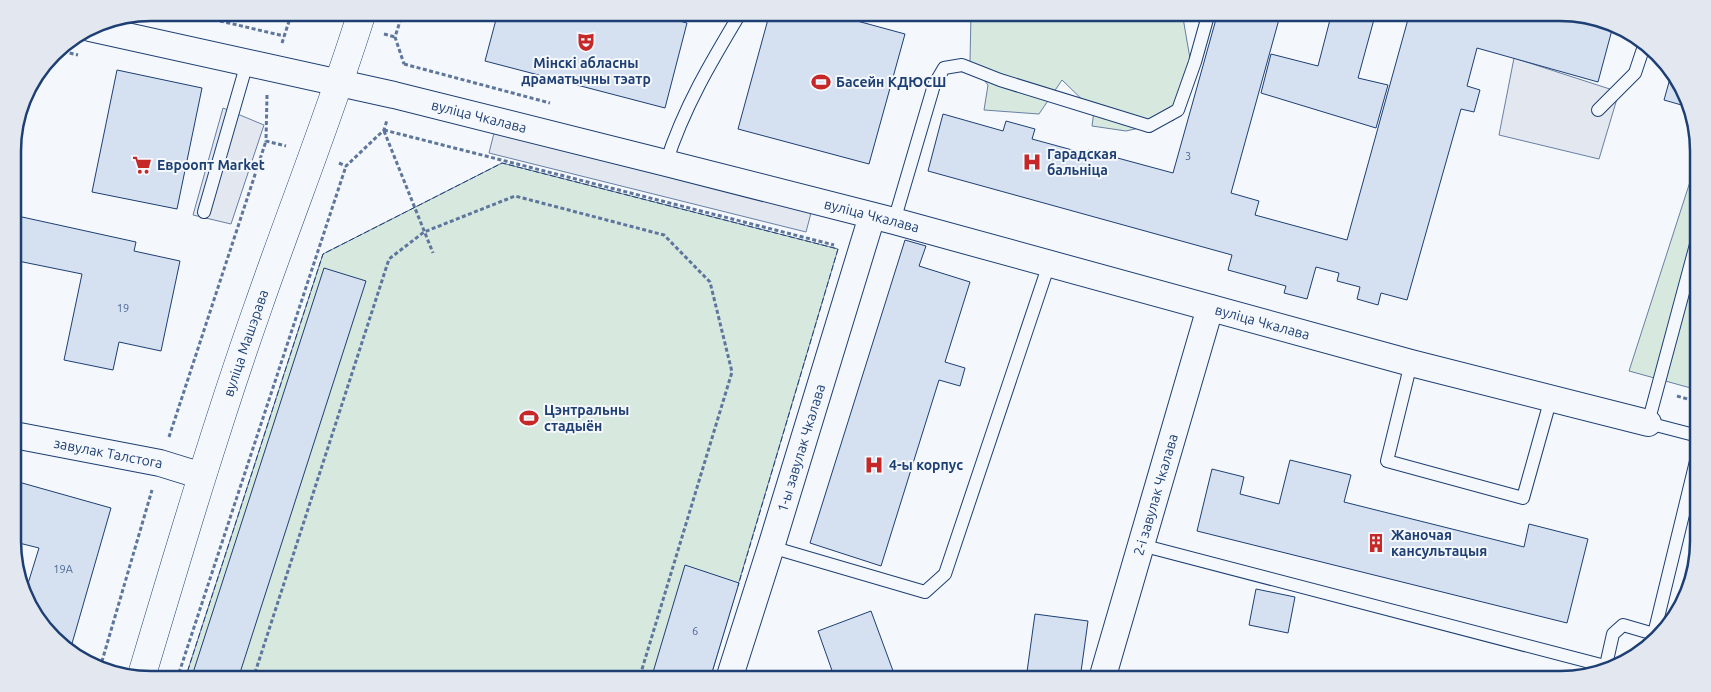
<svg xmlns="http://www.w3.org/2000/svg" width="1711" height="692" viewBox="0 0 1711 692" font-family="Ubuntu,sans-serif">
	<rect width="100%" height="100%" fill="#f4f7fb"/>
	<!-- green -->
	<g fill="#d7e8df" stroke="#687fa3">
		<polygon points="1137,12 1163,16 1170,13 1182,12 1192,70 1174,120 1126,131 1092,126 1094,111 1062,80 1039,114 984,110 988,85 970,62 971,13"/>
		<polygon points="1697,160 1698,390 1629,371"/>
		<polygon points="502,163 838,249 710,679 185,679 323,254"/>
	</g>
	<!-- parking -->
	<g fill="#e3e8f0" stroke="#687fa3">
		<polygon points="1514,58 1619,92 1599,159 1499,135"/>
		<polygon points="223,108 264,125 231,224 193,215"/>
		<polygon points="494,133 811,213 806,232 489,153"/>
	</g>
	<!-- building -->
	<g fill="#d5e0f0" stroke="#1d3f73">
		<polygon points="498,12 645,12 687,23 665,108 485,61"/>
		<polygon points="770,12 824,12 905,34 869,164 738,129"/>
		<polygon points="1218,12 1281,12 1231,193 1259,201 1255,215 1347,240 1410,12 1560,12 1605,20 1613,26 1598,82 1477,48 1467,86 1480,90 1474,112 1461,109 1407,300 1381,293 1378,305 1357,299 1360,287 1337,281 1339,273 1316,267 1307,299 1284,293 1286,286 1228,270 1232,255 928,171 943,114 1003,131 1006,121 1035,129 1032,139 1087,154 1088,150 1173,173"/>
		<polygon points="1332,12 1376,12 1358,78 1388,85 1376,128 1261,93 1271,54 1318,66"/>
		<polygon points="117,70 202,88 177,209 92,192"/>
		<polygon points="1671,75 1685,106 1664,100"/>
		<polygon points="24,101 13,152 13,142"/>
		<polygon points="13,215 136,242 134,251 180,261 161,351 119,342 113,370 64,360 82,274 13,260"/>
		<polygon points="905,240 926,246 919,266 970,282 945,362 965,368 960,386 939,380 881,566 810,543"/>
		<polygon points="324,268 366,281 238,679 191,679"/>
		<polygon points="1290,460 1351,475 1344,502 1524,547 1529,524 1588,539 1567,623 1197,531 1212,469 1244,477 1240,494 1279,504"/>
		<polygon points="15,481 111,508 71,647 47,632 26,590 39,548 15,542"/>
		<polygon points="685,565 739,583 710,679 651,679"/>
		<polygon points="1256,589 1295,597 1288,633 1249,625"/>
		<polygon points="871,611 896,679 835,679 818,631"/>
		<polygon points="1035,614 1088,621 1080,679 1026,679"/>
	</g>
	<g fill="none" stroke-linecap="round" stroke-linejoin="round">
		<!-- lane casing -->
		<g stroke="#1d3f73" stroke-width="14">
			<g id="lane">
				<polyline points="1598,110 1635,73 1644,46"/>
				<path d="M666,163C684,107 711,62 741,12"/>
				<polyline points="204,212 247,63"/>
				<polyline points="894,221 934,85 944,68 962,65 1000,80 1149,126 1178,110 1195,62 1209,12"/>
				<polyline points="1698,237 1648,423 1698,436"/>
				<polyline points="1411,363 1387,461 1523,498 1551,398"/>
				<polyline points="1141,545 1605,666"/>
				<polyline points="771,547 925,592 945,574 1049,264"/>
				<polyline points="1653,638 1698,453"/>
				<polyline points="1606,665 1613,634 1623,625 1654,634"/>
			</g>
		</g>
		<!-- street casing -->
		<g stroke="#1d3f73" stroke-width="28">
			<g id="street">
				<path id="s1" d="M90,28L394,95L666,163L894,221L1411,363L1648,423"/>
				<path id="s2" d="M14,435L160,463L202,476"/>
				<path id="s3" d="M729,679L771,547L872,216"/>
				<path id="s4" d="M1102,679L1210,308"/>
			</g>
		</g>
		<!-- primary casing -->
		<g stroke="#1d3f73" stroke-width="29">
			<g id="primary">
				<path id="s5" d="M141,678C178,554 215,429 258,307C292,209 331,112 362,12"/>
			</g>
		</g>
		<!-- path -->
		<g stroke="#5e769c" stroke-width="3" stroke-dasharray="4 2.5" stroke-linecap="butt">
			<polyline points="182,12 284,36"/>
			<polyline points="314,12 330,17"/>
			<polyline points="403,12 395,37 404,64"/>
			<polyline points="384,34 395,37"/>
			<polyline points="282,43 292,12"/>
			<polyline points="57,50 78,55"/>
			<polyline points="404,64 550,103"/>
			<polyline points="267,95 266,141 286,146"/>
			<polyline points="384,130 834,245"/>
			<polyline points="384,131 433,253"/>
			<polyline points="339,163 346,166 384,130 387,120"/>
			<polyline points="1677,396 1698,402"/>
			<polyline points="169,437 266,141"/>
			<polyline points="100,668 152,490"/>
			<polyline points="177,679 346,166"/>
			<polyline points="253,679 389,259 424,232 515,196 664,235 710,282 732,372 639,679"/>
		</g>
		<!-- lane -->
		<use href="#lane" stroke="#f4f7fb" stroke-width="12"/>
		<!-- street -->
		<use href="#street" stroke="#f4f7fb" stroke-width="26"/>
		<!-- primary -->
		<use href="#primary" stroke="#f4f7fb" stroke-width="28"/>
		<!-- fence -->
		<polyline stroke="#1d3f73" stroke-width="1" stroke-dasharray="6 2.5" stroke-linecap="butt" points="185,679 323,254 502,163 838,249 738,586"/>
	</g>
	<!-- icons -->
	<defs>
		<g id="theatre-bare" transform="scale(1.5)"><path d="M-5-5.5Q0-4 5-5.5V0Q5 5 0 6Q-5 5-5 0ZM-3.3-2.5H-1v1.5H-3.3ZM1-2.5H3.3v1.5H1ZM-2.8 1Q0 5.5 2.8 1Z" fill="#c62828" stroke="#f4f7fb" stroke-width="2.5" paint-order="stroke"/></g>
		<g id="stadium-bare" transform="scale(1.5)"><path d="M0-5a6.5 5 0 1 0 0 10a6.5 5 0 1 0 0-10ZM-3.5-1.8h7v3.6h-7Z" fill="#c62828" stroke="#f4f7fb" stroke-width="2.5" paint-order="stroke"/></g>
		<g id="hospital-bare" transform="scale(1.5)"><path d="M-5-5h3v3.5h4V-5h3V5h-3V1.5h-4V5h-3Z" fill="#c62828" stroke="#f4f7fb" stroke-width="2.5" paint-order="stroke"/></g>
		<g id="supermarket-bare" transform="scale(1.5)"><path d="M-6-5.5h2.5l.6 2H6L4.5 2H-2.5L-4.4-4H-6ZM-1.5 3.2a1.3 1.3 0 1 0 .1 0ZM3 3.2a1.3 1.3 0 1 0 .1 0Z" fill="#c62828" stroke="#f4f7fb" stroke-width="2.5" paint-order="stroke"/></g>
		<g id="building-bare" transform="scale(1.5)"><path d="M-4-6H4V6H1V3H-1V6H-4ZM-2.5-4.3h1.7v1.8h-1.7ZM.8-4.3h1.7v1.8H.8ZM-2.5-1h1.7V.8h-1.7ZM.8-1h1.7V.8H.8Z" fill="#c62828" stroke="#f4f7fb" stroke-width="2.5" paint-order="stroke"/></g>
	</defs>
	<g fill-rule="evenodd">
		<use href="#theatre-bare" x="586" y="42"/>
		<use href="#stadium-bare" x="821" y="82"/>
		<use href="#hospital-bare" x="1032" y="162"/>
		<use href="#supermarket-bare" x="142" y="165"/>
		<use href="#stadium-bare" x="529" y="418"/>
		<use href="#hospital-bare" x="874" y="465"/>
		<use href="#building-bare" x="1376" y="543"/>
	</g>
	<g text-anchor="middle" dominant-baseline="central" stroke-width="4" stroke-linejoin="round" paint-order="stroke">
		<!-- number labels -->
		<g font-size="11" fill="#4b6792">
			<text x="1188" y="156">3</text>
			<text x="123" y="308">19</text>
			<text x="63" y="569">19А</text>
			<text x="695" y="631">6</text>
		</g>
		<!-- poi labels -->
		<g font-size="14" font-weight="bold" fill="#1d3f73" stroke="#f4f7fb" text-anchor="start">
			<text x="586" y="63" text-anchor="middle">Мінскі абласны<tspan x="586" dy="16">драматычны тэатр</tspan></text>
			<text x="836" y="82">Басейн КДЮСШ</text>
			<text x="1047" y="154">Гарадская<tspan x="1047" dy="16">бальніца</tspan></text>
			<text x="157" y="165">Евроопт Market</text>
			<text x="544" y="410">Цэнтральны<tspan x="544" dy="16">стадыён</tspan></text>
			<text x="889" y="465">4-ы корпус</text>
			<text x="1391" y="535">Жаночая<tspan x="1391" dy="16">кансультацыя</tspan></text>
		</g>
		<!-- street labels -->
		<g font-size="14" fill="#1d3f73" stroke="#f4f7fb">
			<text stroke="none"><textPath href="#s1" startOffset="399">вуліца Чкалава</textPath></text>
			<text stroke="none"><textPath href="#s1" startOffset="804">вуліца Чкалава</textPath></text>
			<text stroke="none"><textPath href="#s1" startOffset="1209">вуліца Чкалава</textPath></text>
			<text stroke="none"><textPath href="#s5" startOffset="351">вуліца Машэрава</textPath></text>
			<text stroke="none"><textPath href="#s3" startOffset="242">1-ы завулак Чкалава</textPath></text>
			<text stroke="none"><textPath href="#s2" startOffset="96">завулак Талстога</textPath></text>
			<text stroke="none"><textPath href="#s4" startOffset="192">2-і завулак Чкалава</textPath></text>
		</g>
	</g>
	<!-- crop -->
	<path d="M0 0H1711V692H0ZM151 21H1560A130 130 0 0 1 1690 151V541A130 130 0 0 1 1560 671H151A130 130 0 0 1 21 541V151A130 130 0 0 1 151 21Z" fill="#e3e8f0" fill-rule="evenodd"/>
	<path fill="none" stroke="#1d3f73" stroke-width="2.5" d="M151 21H1560A130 130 0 0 1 1690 151V541A130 130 0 0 1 1560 671H151A130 130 0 0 1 21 541V151A130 130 0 0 1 151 21Z"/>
</svg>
